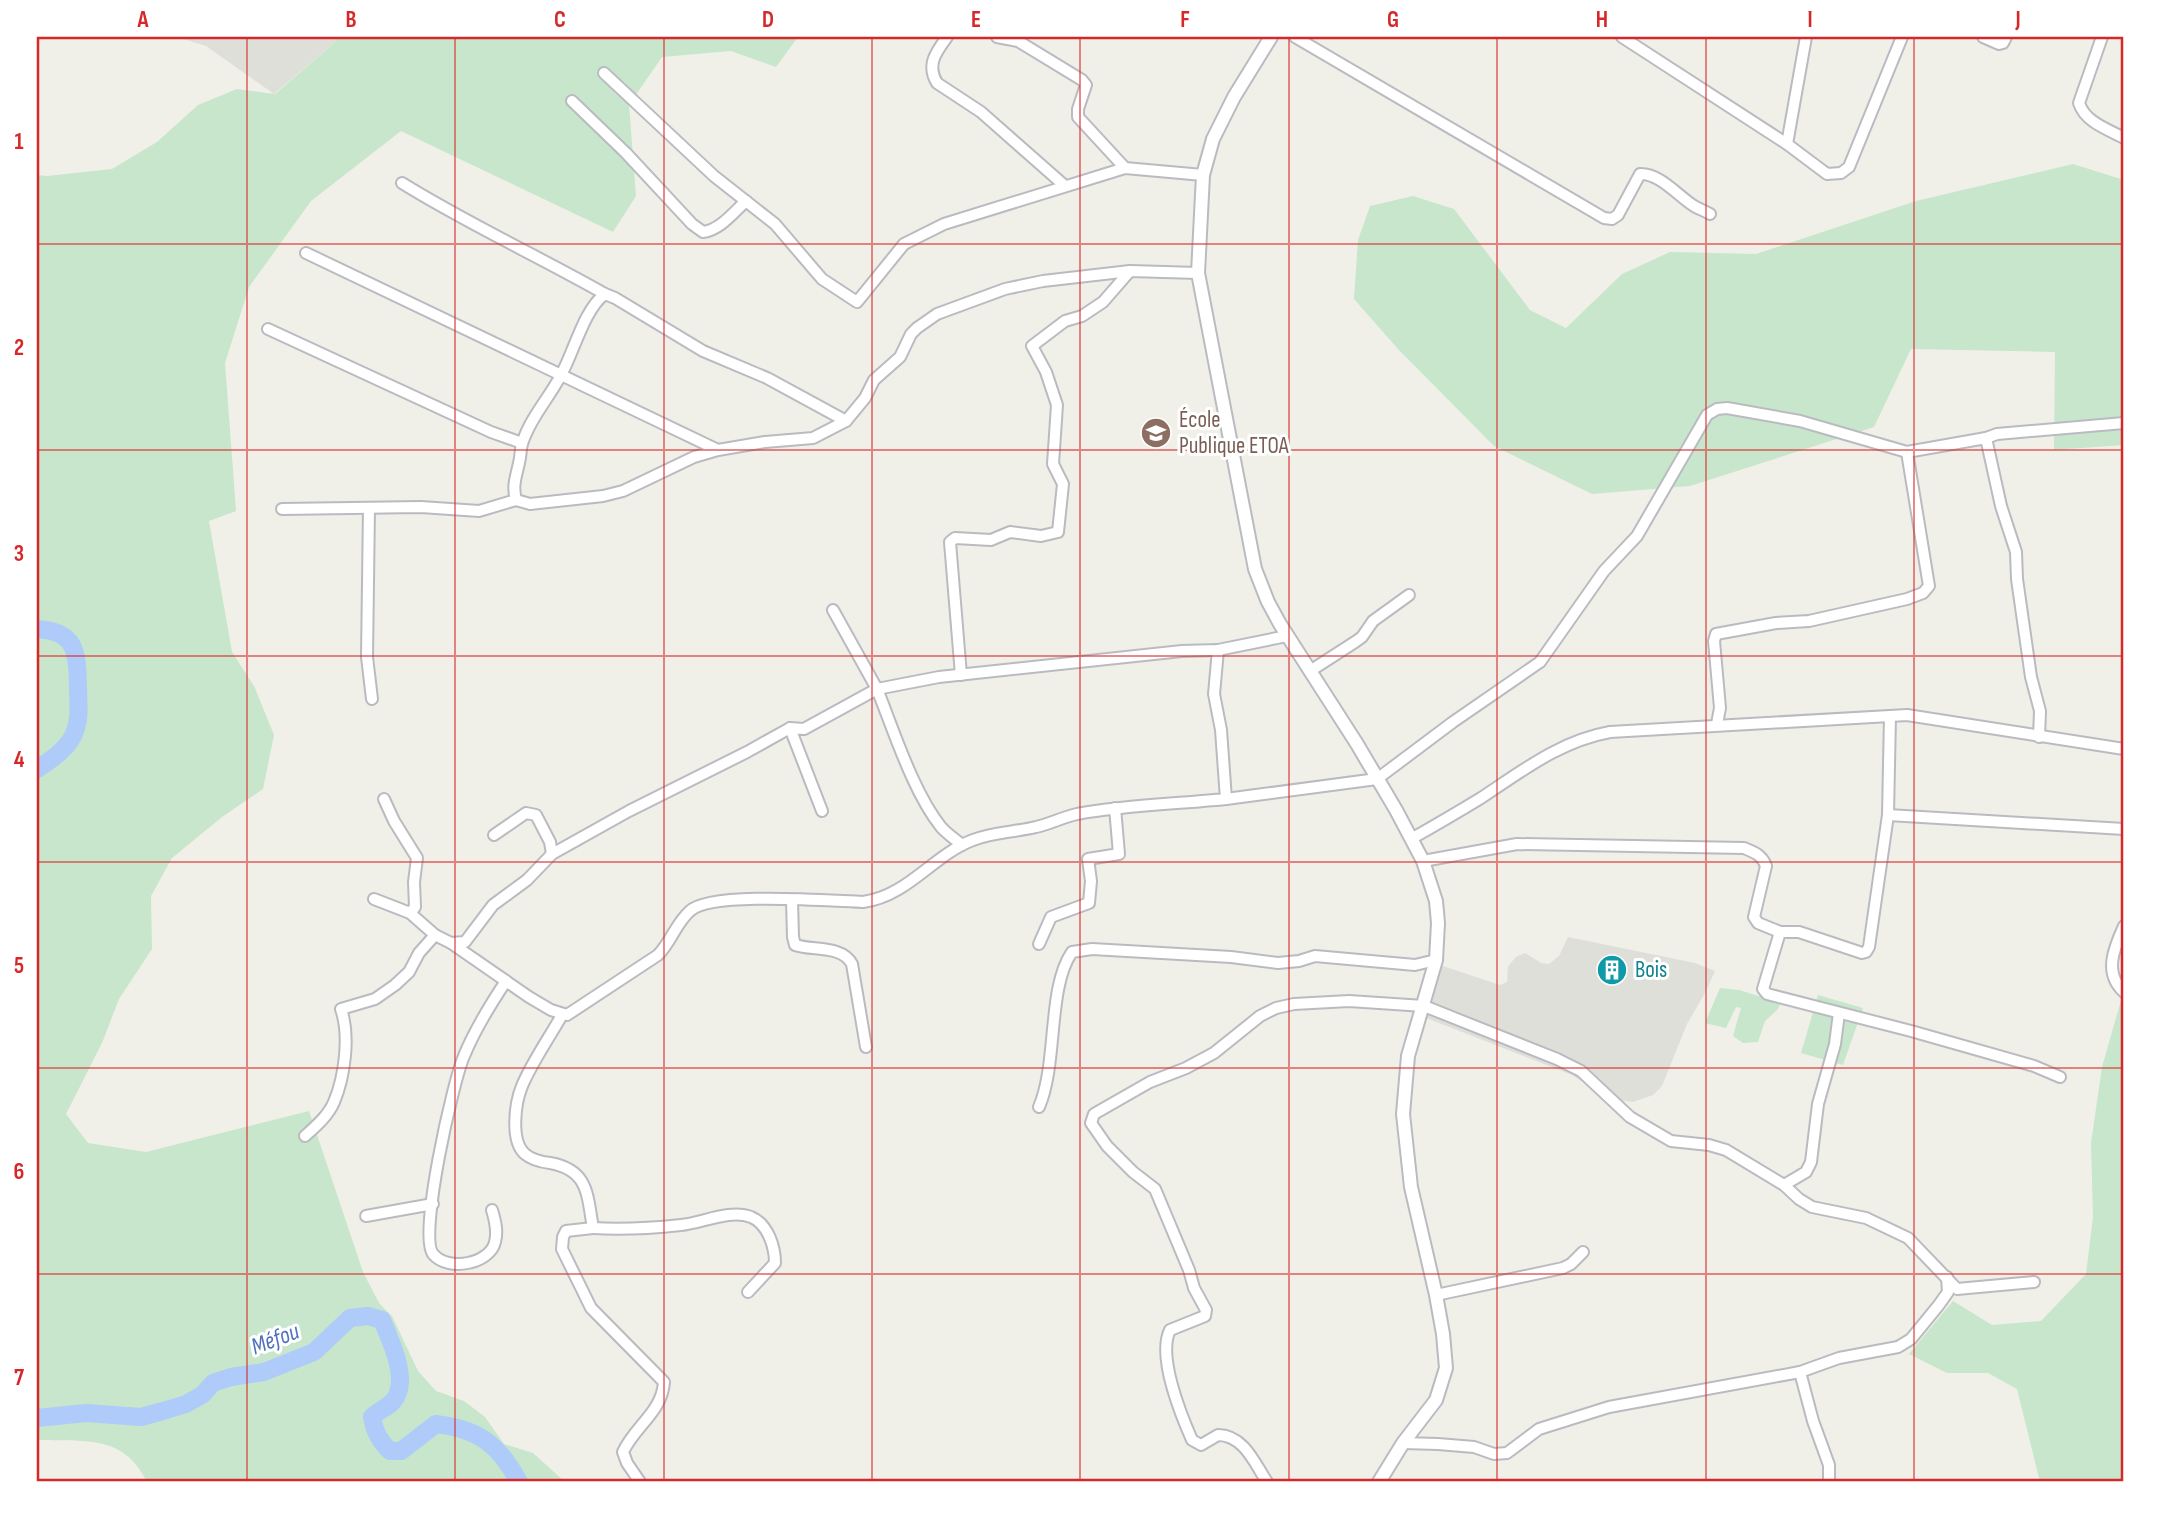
<svg xmlns="http://www.w3.org/2000/svg" width="2161" height="1519" viewBox="0 0 2161 1519" font-family="'Sofia Sans Condensed',sans-serif">
	<rect width="100%" height="100%" fill="#f0f0e8"/>
	<!-- industrial -->
	<g fill="#dfdfda">
		<polygon points="177,37 341,37 274,94 206,46"/>
		<polygon points="1568,937 1695,963 1715,971 1705,993 1687,1024 1662,1086 1653,1095 1633,1102 1618,1100 1596,1091 1572,1075 1426,1018 1440,965 1500,985 1507,982 1508,966 1516,957 1525,953 1541,963 1549,964 1559,956"/>
	</g>
	<!-- green -->
	<g fill="#c7e6cc">
		<path d="M341,37H798L776,67L731,51L662,57L629,105L636,196L613,232L401,131L311,201L249,287L225,363L236,511L209,521L232,652L254,686L274,735L263,789L222,817L172,858L151,896L152,949L119,999L102,1043L66,1114L88,1143L146,1152L309,1111L363,1272L379,1303L392,1316L418,1371L436,1391L464,1401L485,1417L504,1444L533,1453L565,1482H147C123,1433 84,1442 37,1440V175L47,176L112,169L157,142L198,105L237,89L275,94Z"/>
		<polygon points="2073,164 2124,180 2124,445 2054,450 2055,352 1911,349 1874,427 1690,486 1592,494 1494,446 1398,349 1354,299 1358,240 1370,206 1413,196 1454,209 1530,310 1566,328 1622,274 1670,252 1756,254 1916,201"/>
		<polygon points="1720,988 1739,990 1778,1002 1780,1005 1777,1010 1765,1021 1758,1042 1743,1043 1733,1036 1741,1008 1736,1007 1726,1028 1705,1023"/>
		<polygon points="2124,990 2124,1482 2040,1482 2017,1389 1988,1373 1947,1373 1909,1354 1953,1301 1992,1325 2041,1321 2086,1274 2093,1217 2091,1143 2102,1067"/>
		<polygon points="1818,995 1863,1008 1843,1065 1801,1053"/>
	</g>
	<g fill="none" stroke-linecap="round" stroke-linejoin="round">
		<!-- river -->
		<g stroke="#aecbfa" stroke-width="18">
			<path d="M37,629C77,631 77,653 78,686C78,703 81,720 73,736C66,750 50,761 37,769"/>
			<path d="M37,1418L86,1413L141,1417L163,1411L186,1404L202,1395L213,1383L231,1377L264,1372L314,1352L350,1318L368,1316L382,1320C390,1340 407,1374 397,1395C393,1406 380,1409 372,1417C374,1430 380,1442 390,1451H401L436,1424C479,1429 499,1445 519,1482"/>
		</g>
		<!-- minor casing -->
		<g stroke="#babbc1" stroke-width="14">
			<g id="minor">
				<path d="M947,37C936,52 926,65 937,83L981,112L1065,186"/>
				<polyline points="997,37 1018,41 1082,80 1086,85 1078,109 1078,117 1125,168"/>
				<path d="M1295,37L1604,218L1612,219L1618,215L1640,174C1660,173 1679,197 1694,206C1699,209 1705,211 1710,214"/>
				<polyline points="1622,37 1787,144 1827,174 1841,173 1849,167 1902,37"/>
				<polyline points="1983,37 1999,44 2003,43 2006,37"/>
				<path d="M2102,37L2079,103C2085,122 2107,129 2124,138"/>
				<polyline points="604,73 714,176 775,224 822,279 857,302 904,244 944,224 1125,168 1203,175"/>
				<path d="M572,101L626,153L692,224L703,232C720,230 734,212 746,201"/>
				<polyline points="1787,144 1806,37"/>
				<path d="M402,183C468,224 538,256 605,294"/>
				<polyline points="306,253 718,450"/>
				<polyline points="268,329 491,432 522,443"/>
				<polyline points="1986,438 2001,506 2016,552 2017,579 2031,677 2040,711 2039,737"/>
				<path d="M516,500C512,486 516,477 519,463C521,456 520,448 523,441C531,417 549,398 561,375C574,352 584,309 605,294L615,298L703,351L767,378L846,421"/>
				<polyline points="369,508 367,657 372,699"/>
				<polyline points="282,509 421,507 479,511 516,500 530,504 539,503 603,496 623,491 694,457 718,450 765,442 813,438 846,421 865,398 874,380 900,357 911,334 917,328 937,314 1005,289 1043,281 1130,271 1198,273"/>
				<polyline points="833,610 877,689 939,677 1182,651 1218,650 1287,636"/>
				<polyline points="1310,671 1355,642 1362,637 1373,621 1409,595"/>
				<polyline points="961,675 950,542 955,538 991,540 1010,532 1041,536 1058,532 1063,484 1053,464 1057,405 1046,372 1032,346 1065,321 1082,316 1103,302 1130,271"/>
				<polyline points="1717,724 1720,708 1714,641 1716,634 1776,623 1809,621 1907,599 1923,593 1929,586 1907,452"/>
				<polyline points="384,799 394,821 417,858 414,882 415,907 410,913"/>
				<polyline points="1226,799 1377,779 1453,722 1540,662 1604,571 1637,536 1707,415 1717,409 1727,408 1800,421 1907,452 1986,438 1997,434 2124,423"/>
				<path d="M822,811L790,728L804,729L877,689C894,731 913,792 941,827C947,834 955,839 962,845"/>
				<polyline points="1888,815 2124,829"/>
				<polyline points="494,835 526,813 536,815 550,842 552,854"/>
				<path d="M1411,839C1434,826 1458,812 1481,798C1522,771 1560,741 1610,732L1907,715L2124,749"/>
				<path d="M1423,861L1517,844L1744,848C1754,852 1762,855 1766,866L1754,917L1758,923L1780,932H1799L1862,953L1866,952L1869,947L1888,815L1890,716"/>
				<path d="M374,899L410,913L435,935L451,943L529,997L551,1010L567,1015L658,955C671,942 676,923 690,911C710,891 831,901 863,902C908,896 933,855 973,840C993,832 1016,832 1036,827C1050,824 1063,817 1077,814C1126,805 1176,804 1226,799L1221,730L1214,694L1218,650"/>
				<path d="M792,900L793,937L795,945C813,951 842,945 852,964L866,1047"/>
				<path d="M2124,926C2114,948 2103,973 2124,992"/>
				<polyline points="1780,932 1763,989 1767,994 1911,1031 2034,1066 2060,1077"/>
				<polyline points="451,943 465,942 493,905 527,880 552,854 629,811 747,752 790,728"/>
				<polyline points="1039,944 1051,917 1089,903 1091,881 1088,859 1119,854 1115,808"/>
				<path d="M562,1015C549,1038 532,1062 522,1086C515,1103 510,1141 525,1154C532,1160 541,1162 550,1163C589,1170 587,1195 593,1228C621,1230 653,1228 681,1225C702,1223 730,1209 751,1217C768,1224 775,1247 775,1263L748,1292"/>
				<path d="M1039,1107C1058,1063 1047,988 1072,952L1092,949L1231,957L1278,963L1299,961L1315,956L1415,965L1436,960"/>
				<path d="M305,1136C316,1126 328,1116 334,1102C345,1076 350,1035 341,1009L375,999L395,985L409,972L419,953L435,935"/>
				<polyline points="1784,1185 1806,1172 1811,1162 1818,1104 1835,1044 1839,1013"/>
				<path d="M492,1210C495,1220 498,1231 495,1242C490,1264 448,1272 433,1254C418,1236 453,1081 464,1056C475,1029 490,1005 506,981"/>
				<polyline points="366,1216 433,1204"/>
				<path d="M593,1228L566,1231L563,1237L562,1249L591,1308L664,1382C662,1412 635,1426 623,1452L627,1463L640,1482"/>
				<polyline points="1436,1295 1563,1268 1571,1264 1583,1252"/>
				<polyline points="1800,1372 1813,1421 1829,1465 1829,1482"/>
				<polyline points="1403,1443 1438,1444 1474,1447 1494,1454 1507,1453 1539,1429 1609,1407 1800,1372 1839,1358 1898,1347 1911,1339 1938,1306 1948,1292 1947,1277"/>
				<path d="M1267,1482C1255,1464 1244,1435 1218,1435L1201,1445L1192,1440C1181,1415 1157,1356 1170,1330L1205,1316L1206,1310L1194,1288L1189,1270L1155,1189L1133,1172L1107,1146L1091,1123L1094,1114L1150,1082L1186,1068L1214,1053L1260,1016L1276,1008L1294,1004L1349,1001L1424,1006L1557,1059L1581,1071L1630,1117L1671,1141L1709,1145L1726,1150L1784,1185L1799,1199L1812,1207L1866,1218L1908,1238L1957,1289L2034,1282"/>
			</g>
		</g>
		<!-- tertiary casing -->
		<g stroke="#babbc1" stroke-width="16">
			<polyline id="tertiary" points="1271,37 1234,97 1213,139 1203,175 1198,273 1255,569 1268,602 1280,624 1357,744 1396,810 1423,861 1436,901 1438,923 1436,960 1408,1056 1403,1114 1411,1187 1436,1295 1443,1334 1446,1368 1436,1400 1403,1443 1379,1482"/>
		</g>
		<!-- minor -->
		<use href="#minor" stroke="#fff" stroke-width="10"/>
		<!-- tertiary -->
		<use href="#tertiary" stroke="#fff" stroke-width="12"/>
	</g>
	<!-- grid -->
	<path fill="none" stroke="#d62828" stroke-width="2" stroke-opacity="0.55" d="M247,37V1482M455,37V1482M664,37V1482M872,37V1482M1080,37V1482M1289,37V1482M1497,37V1482M1706,37V1482M1914,37V1482M37,244H2124M37,450H2124M37,656H2124M37,862H2124M37,1068H2124M37,1274H2124"/>
	<!-- icons -->
	<defs>
		<g id="school-disc" transform="scale(1.575)"><circle r="9.5" fill="#8d6e63" stroke="#fff"/><path d="M0-5L7-2L0 1L-7-2ZM-4 1L0 2.5L4 1V4Q0 6-4 4Z" fill="#fff"/></g>
		<g id="building-disc" transform="scale(1.575)"><circle r="9.5" fill="#0f9aa8" stroke="#fff"/><path d="M-4-6H4V6H1V3H-1V6H-4ZM-2.5-4.3h1.7v1.8h-1.7ZM.8-4.3h1.7v1.8H.8ZM-2.5-1h1.7V.8h-1.7ZM.8-1h1.7V.8H.8Z" fill="#fff"/></g>
	</defs>
	<g fill-rule="evenodd">
		<use href="#school-disc" x="1156" y="433"/>
		<use href="#building-disc" x="1612" y="970"/>
	</g>
	<g text-anchor="middle" dominant-baseline="central" stroke-width="6" stroke-linejoin="round" paint-order="stroke">
		<!-- education labels -->
		<g font-size="23" fill="#785e54" stroke="#fff" text-anchor="start">
			<text x="1179" y="420">École<tspan x="1179" dy="26">Publique ETOA</tspan></text>
		</g>
		<!-- culture labels -->
		<g font-size="23" fill="#0d838f" stroke="#fff" text-anchor="start">
			<text x="1635" y="970">Bois</text>
		</g>
		<!-- water labels -->
		<g font-size="24" font-style="italic" fill="#5072be" stroke="#fff">
			<text transform="translate(275 1339) rotate(-21)">Méfou</text>
		</g>
	</g>
	<!-- border -->
	<rect width="2161" height="1519" fill="none" stroke="#ffffff" stroke-width="77"/>
	<rect x="38" y="38" width="2084" height="1442" fill="none" stroke="#d62828" stroke-width="2.5"/>
	<g font-size="23" text-anchor="middle" font-weight="bold" fill="#d62828">
		<text x="143" y="27">A</text>
		<text x="351" y="27">B</text>
		<text x="560" y="27">C</text>
		<text x="768" y="27">D</text>
		<text x="976" y="27">E</text>
		<text x="1185" y="27">F</text>
		<text x="1393" y="27">G</text>
		<text x="1602" y="27">H</text>
		<text x="1810" y="27">I</text>
		<text x="2018" y="27">J</text>
		<text x="19" y="149">1</text>
		<text x="19" y="355">2</text>
		<text x="19" y="561">3</text>
		<text x="19" y="767">4</text>
		<text x="19" y="973">5</text>
		<text x="19" y="1179">6</text>
		<text x="19" y="1385">7</text>
	</g>
</svg>
